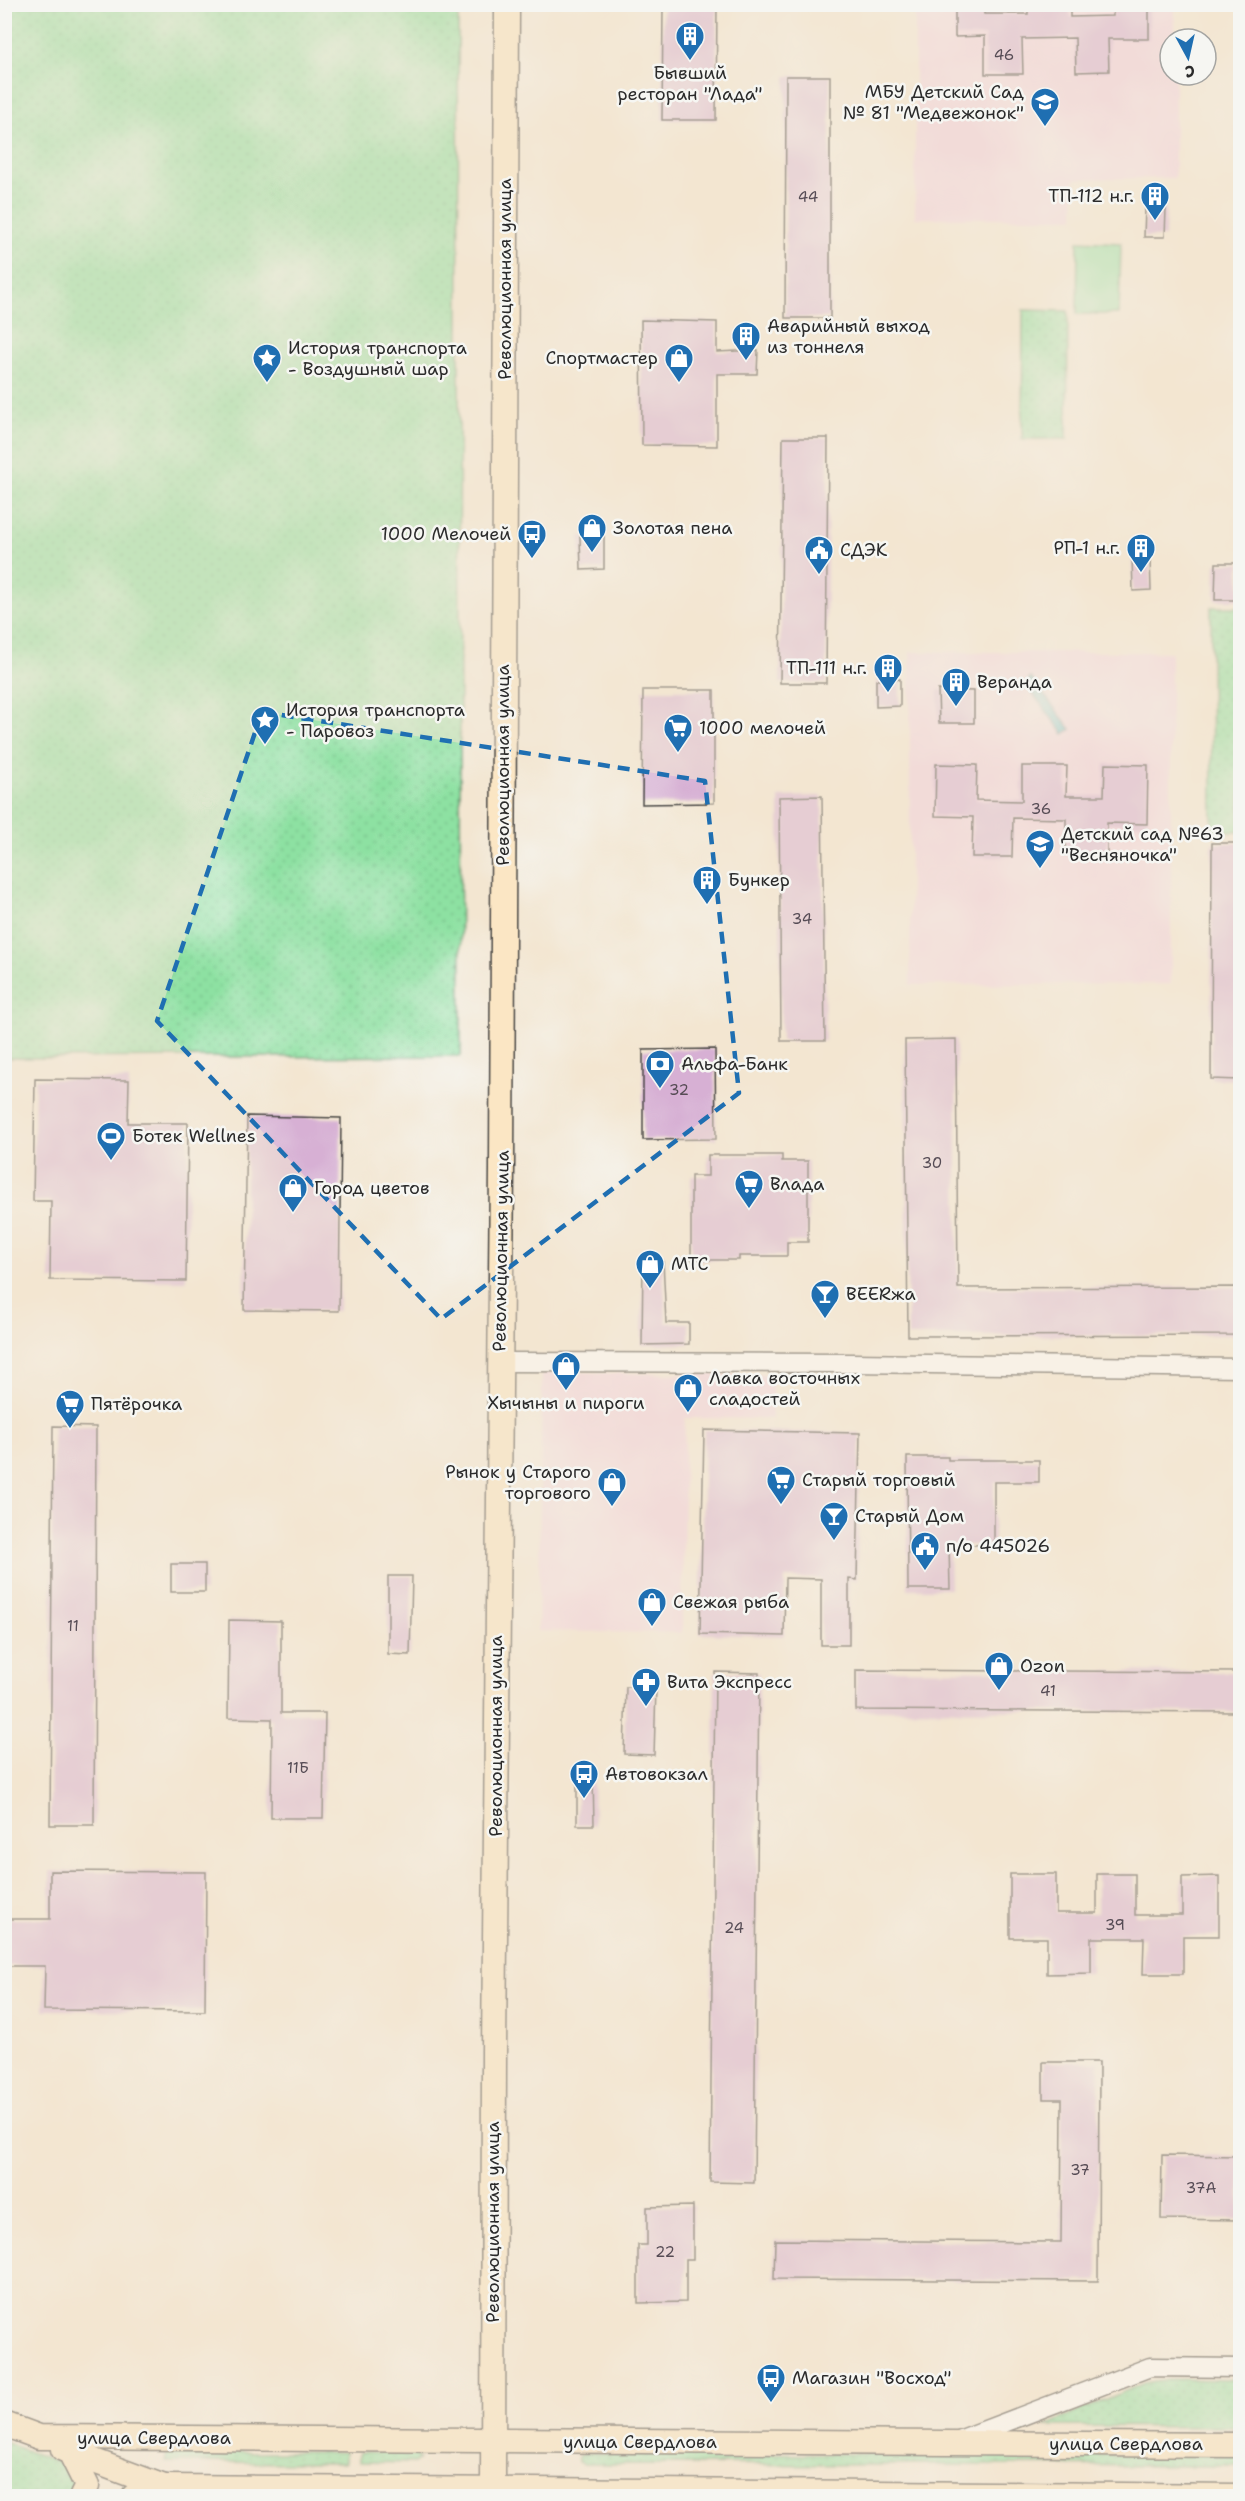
<svg xmlns="http://www.w3.org/2000/svg" width="1245" height="2501" viewBox="0 0 1245 2501" font-family="'Shantell Sans',sans-serif">
	<defs>
		<pattern id="green-dots" width="8" height="8" patternUnits="userSpaceOnUse" patternTransform="scale(1.5)"><rect width="8" height="8" fill="#8de1a2"/><path d="M2 2h.1M6 6h.1" fill="none" stroke="#7ac18c" stroke-width="1.8" stroke-linecap="round"/></pattern>
	</defs>
	<rect width="100%" height="100%" fill="#f6f6f2"/>
	<filter id="ink" filterUnits="userSpaceOnUse"><feTurbulence type="fractalNoise" baseFrequency=".0167" numOctaves="2"/><feDisplacementMap in="SourceGraphic" scale="12" xChannelSelector="R" yChannelSelector="G"/><feConvolveMatrix kernelMatrix="1 2 1 2 8 2 1 2 1" color-interpolation-filters="sRGB"/></filter>
	<filter id="wash" filterUnits="userSpaceOnUse"><feTurbulence type="fractalNoise" baseFrequency=".008" numOctaves="4" result="noise"/><feDisplacementMap in="SourceGraphic" scale="24" xChannelSelector="R" yChannelSelector="G"/><feGaussianBlur stdDeviation="1.35" result="paint"/><feColorMatrix in="noise" values="0 0 0 0 0 0 0 0 0 0 0 0 0 0 0 0 0 1.4 0 .05"/><feComposite in="paint" operator="in"/></filter>
	<g filter="url(#wash)">
		<rect width="100%" height="100%" fill="#f3e6d1"/>
		<!-- built -->
		<g fill="#f2cfe1">
			<polygon points="915,5 1175,5 1175,39 1170,39 1170,75 1175,75 1175,178 1075,179 1074,218 915,218"/>
			<polygon points="910,652 1171,652 1171,984 910,985"/>
			<polygon points="542,1372 772,1375 772,1419 685,1418 682,1633 538,1631"/>
		</g>
		<!-- green -->
		<g fill="url(#green-dots)" stroke="#5c8666" stroke-width="1.5">
			<polygon points="4,5 458,5 461,1056 5,1058"/>
			<polygon points="1023,310 1068,311 1067,439 1022,439"/>
			<polygon points="1211,607 1240,607 1240,832 1212,831"/>
			<polygon points="1168,2379 1240,2380 1240,2427 1045,2426 1144,2383"/>
			<polygon points="4,2442 71,2467 81,2496 5,2496"/>
			<polygon points="166,2452 345,2452 345,2463 166,2462"/>
			<polygon points="359,2452 415,2453 419,2459 414,2463 359,2462"/>
			<polygon points="585,2453 1240,2455 1240,2466 584,2464 579,2462 579,2456"/>
		</g>
		<!-- pitch -->
		<polygon fill="#8de1a2" stroke="#5c8666" stroke-width="1.5" points="1078,241 1121,243 1119,314 1077,314"/>
		<!-- water -->
		<polygon fill="#47b2c4" stroke="#396e78" stroke-width="1.5" points="1031,678 1071,729 1064,734 1025,684"/>
		<g id="blocks">
			<!-- building -->
			<g fill="#d7b0d4">
				<polygon points="663,4 717,4 716,120 662,120"/>
				<polygon points="955,4 983,4 984,14 1028,14 1028,4 1070,4 1070,17 1113,16 1113,4 1149,4 1149,39 1108,39 1109,71 1076,72 1075,38 1022,39 1023,74 985,74 985,36 955,37"/>
				<polygon points="786,76 830,76 830,318 785,318"/>
				<polygon points="1145,207 1166,208 1165,237 1144,237"/>
				<polygon points="641,320 717,322 717,352 758,350 757,374 717,374 717,446 642,445"/>
				<polygon points="783,438 828,438 826,683 780,683"/>
				<polygon points="580,536 604,536 604,569 581,570"/>
				<polygon points="1150,556 1151,590 1133,591 1132,557"/>
				<polygon points="1216,563 1240,563 1240,600 1215,600"/>
				<polygon points="900,679 900,706 876,707 876,680"/>
				<polygon points="643,690 714,690 714,803 642,804"/>
				<polygon points="938,690 974,691 974,723 939,723"/>
				<polygon points="936,764 977,765 976,800 1022,801 1022,766 1067,766 1066,796 1104,796 1105,764 1148,765 1147,824 1107,823 1107,855 1066,855 1066,819 1013,818 1012,857 972,857 973,817 935,816"/>
				<polygon points="822,796 825,1041 781,1041 779,797"/>
				<polygon points="1212,843 1240,843 1240,1080 1211,1079"/>
				<polygon points="956,1039 958,1288 1240,1287 1240,1335 908,1336 905,1040"/>
				<polygon points="715,1049 716,1139 643,1140 643,1050"/>
				<polygon points="35,1079 129,1080 128,1123 188,1123 186,1281 50,1280 51,1201 33,1201"/>
				<polygon points="247,1116 341,1118 339,1311 244,1310"/>
				<polygon points="708,1155 782,1155 782,1161 808,1161 808,1242 787,1242 787,1256 739,1256 739,1260 691,1260 691,1176 708,1176"/>
				<polygon points="643,1260 663,1260 666,1323 689,1323 689,1344 642,1345"/>
				<polygon points="53,1426 96,1427 94,1825 50,1825"/>
				<polygon points="704,1430 860,1433 857,1580 849,1579 849,1645 821,1645 821,1579 785,1578 784,1636 700,1634"/>
				<polygon points="907,1457 948,1457 948,1460 1039,1460 1039,1482 994,1482 994,1545 949,1545 950,1589 908,1589"/>
				<rect x="171" y="1564" width="34" height="28"/>
				<polygon points="388,1576 412,1576 410,1655 388,1654"/>
				<polygon points="229,1620 281,1621 281,1713 325,1713 323,1818 271,1818 272,1719 228,1718"/>
				<polygon points="856,1670 1240,1672 1240,1712 856,1710"/>
				<polygon points="715,1672 759,1673 754,2183 710,2182"/>
				<polygon points="626,1687 656,1688 654,1755 624,1754"/>
				<polygon points="577,1776 593,1776 594,1825 577,1825"/>
				<polygon points="50,1871 206,1872 205,2011 44,2010 45,1966 4,1966 4,1919 50,1919"/>
				<polygon points="1010,1874 1056,1874 1056,1913 1097,1913 1097,1874 1135,1874 1135,1915 1182,1915 1182,1877 1219,1876 1219,1936 1183,1936 1183,1974 1143,1974 1144,1938 1091,1938 1091,1973 1047,1974 1047,1938 1010,1938"/>
				<polygon points="1043,2062 1099,2062 1098,2281 774,2279 775,2240 1061,2242 1062,2099 1043,2099"/>
				<polygon points="1162,2155 1240,2156 1240,2220 1161,2219"/>
				<polygon points="693,2206 693,2259 686,2259 686,2302 638,2303 638,2245 647,2245 647,2207"/>
			</g>
		</g>
	</g>
	<g filter="url(#ink)">
		<use href="#blocks" fill-opacity="0" stroke="#494744" stroke-width="1.5"/>
		<g fill="none" stroke-linecap="round" stroke-linejoin="round">
			<!-- minor casing -->
			<g stroke="#494744" stroke-width="21">
				<g id="minor">
					<polyline points="500,1362 852,1363 1240,1368"/>
					<polyline points="959,2440 1150,2367 1240,2368"/>
				</g>
			</g>
			<!-- secondary casing -->
			<g stroke="#494744" stroke-width="27">
				<g id="secondary">
					<polyline points="4,2424 39,2437 1240,2445"/>
					<polyline points="63,2449 70,2452 87,2486 82,2496"/>
					<polyline points="70,2452 164,2487"/>
					<polyline points="134,2496 164,2487 1240,2496"/>
					<polyline points="493,2496 494,2052 502,1167 507,4"/>
				</g>
			</g>
			<!-- minor -->
			<use href="#minor" stroke="#fff" stroke-width="18"/>
			<!-- secondary -->
			<use href="#secondary" stroke="#fbe6c4" stroke-width="24"/>
		</g>
	</g>
	<!-- marked area -->
	<path d="M0 0H1245V2501H0ZM262,712L705,781L739,1093L441,1319L157,1021Z" fill="#f3e6d1" fill-opacity=".55" fill-rule="evenodd"/>
	<path fill="none" stroke="#1f6fb2" stroke-width="4.5" stroke-dasharray="12 8" stroke-linejoin="round" d="M262,712L705,781L739,1093L441,1319L157,1021Z"/>
	<!-- icons -->
	<defs>
		<g id="building-pin" transform="scale(1.5)"><path d="M0 17L-7.5 6A9.5 9.5 0 1 1 7.5 6Z" fill="#1f6fb2" stroke="#f6f6f2"/><path d="M-4-6H4V6H1V3H-1V6H-4ZM-2.5-4.3h1.7v1.8h-1.7ZM.8-4.3h1.7v1.8H.8ZM-2.5-1h1.7V.8h-1.7ZM.8-1h1.7V.8H.8Z" fill="#fff"/></g>
		<g id="school-pin" transform="scale(1.5)"><path d="M0 17L-7.5 6A9.5 9.5 0 1 1 7.5 6Z" fill="#1f6fb2" stroke="#f6f6f2"/><path d="M0-5L7-2L0 1L-7-2ZM-4 1L0 2.5L4 1V4Q0 6-4 4Z" fill="#fff"/></g>
		<g id="sight-pin" transform="scale(1.5)"><path d="M0 17L-7.5 6A9.5 9.5 0 1 1 7.5 6Z" fill="#1f6fb2" stroke="#f6f6f2"/><path d="M0-6L1.8-2.2L6-1.7L2.9 1.2L3.7 5.4L0 3.3L-3.7 5.4L-2.9 1.2L-6-1.7L-1.8-2.2Z" fill="#fff"/></g>
		<g id="shop-pin" transform="scale(1.5)"><path d="M0 17L-7.5 6A9.5 9.5 0 1 1 7.5 6Z" fill="#1f6fb2" stroke="#f6f6f2"/><path d="M-5-2.5h2.3a2.7 3.5 0 0 1 5.4 0H5L5.5 6h-11ZM-1.5-2.5h3a1.5 2.3 0 0 0-3 0Z" fill="#fff"/></g>
		<g id="bus-pin" transform="scale(1.5)"><path d="M0 17L-7.5 6A9.5 9.5 0 1 1 7.5 6Z" fill="#1f6fb2" stroke="#f6f6f2"/><path d="M-5-6H5V4H4V6H2V4H-2V6H-4V4H-5ZM-3.5-4V0h7V-4ZM-3.5 1.2v1.5H-2V1.2ZM2 1.2v1.5H3.5V1.2Z" fill="#fff"/></g>
		<g id="civic-pin" transform="scale(1.5)"><path d="M0 17L-7.5 6A9.5 9.5 0 1 1 7.5 6Z" fill="#1f6fb2" stroke="#f6f6f2"/><path d="M-.6-6.5H3V-4.5H.6V-3L4-1V1h2V6H-6V1h2V-1L-.6-3ZM-1.2 2.5V6h2.4V2.5Z" fill="#fff"/></g>
		<g id="supermarket-pin" transform="scale(1.5)"><path d="M0 17L-7.5 6A9.5 9.5 0 1 1 7.5 6Z" fill="#1f6fb2" stroke="#f6f6f2"/><path d="M-6-5.5h2.5l.6 2H6L4.5 2H-2.5L-4.4-4H-6ZM-1.5 3.2a1.3 1.3 0 1 0 .1 0ZM3 3.2a1.3 1.3 0 1 0 .1 0Z" fill="#fff"/></g>
		<g id="bank-pin" transform="scale(1.5)"><path d="M0 17L-7.5 6A9.5 9.5 0 1 1 7.5 6Z" fill="#1f6fb2" stroke="#f6f6f2"/><path d="M-6-4H6V4H-6ZM0-2.3a2.3 2.3 0 1 0 0 4.6a2.3 2.3 0 1 0 0-4.6Z" fill="#fff"/></g>
		<g id="stadium-pin" transform="scale(1.5)"><path d="M0 17L-7.5 6A9.5 9.5 0 1 1 7.5 6Z" fill="#1f6fb2" stroke="#f6f6f2"/><path d="M0-5a6.5 5 0 1 0 0 10a6.5 5 0 1 0 0-10ZM-3.5-1.8h7v3.6h-7Z" fill="#fff"/></g>
		<g id="bar-pin" transform="scale(1.5)"><path d="M0 17L-7.5 6A9.5 9.5 0 1 1 7.5 6Z" fill="#1f6fb2" stroke="#f6f6f2"/><path d="M-6-5H6L.8 .8V4.5H3.5V6h-7V4.5H-.8V.8Z" fill="#fff"/></g>
		<g id="pharmacy-pin" transform="scale(1.5)"><path d="M0 17L-7.5 6A9.5 9.5 0 1 1 7.5 6Z" fill="#1f6fb2" stroke="#f6f6f2"/><path d="M-2-6h4v4h4v4h-4v4h-4v-4h-4v-4h4Z" fill="#fff"/></g>
	</defs>
	<g fill-rule="evenodd">
		<use href="#building-pin" x="690" y="36"/>
		<use href="#school-pin" x="1045" y="102"/>
		<use href="#building-pin" x="1155" y="196"/>
		<use href="#building-pin" x="746" y="336"/>
		<use href="#sight-pin" x="267" y="358"/>
		<use href="#shop-pin" x="679" y="358"/>
		<use href="#shop-pin" x="592" y="528"/>
		<use href="#bus-pin" x="532" y="534"/>
		<use href="#building-pin" x="1141" y="548"/>
		<use href="#civic-pin" x="819" y="550"/>
		<use href="#building-pin" x="888" y="668"/>
		<use href="#building-pin" x="956" y="682"/>
		<use href="#sight-pin" x="265" y="720"/>
		<use href="#supermarket-pin" x="678" y="728"/>
		<use href="#school-pin" x="1040" y="844"/>
		<use href="#building-pin" x="707" y="880"/>
		<use href="#bank-pin" x="660" y="1064"/>
		<use href="#stadium-pin" x="111" y="1136"/>
		<use href="#supermarket-pin" x="749" y="1184"/>
		<use href="#shop-pin" x="293" y="1188"/>
		<use href="#shop-pin" x="650" y="1264"/>
		<use href="#bar-pin" x="825" y="1294"/>
		<use href="#shop-pin" x="566" y="1366"/>
		<use href="#shop-pin" x="688" y="1388"/>
		<use href="#supermarket-pin" x="70" y="1404"/>
		<use href="#supermarket-pin" x="781" y="1480"/>
		<use href="#shop-pin" x="612" y="1482"/>
		<use href="#bar-pin" x="834" y="1516"/>
		<use href="#civic-pin" x="925" y="1546"/>
		<use href="#shop-pin" x="652" y="1602"/>
		<use href="#shop-pin" x="999" y="1666"/>
		<use href="#pharmacy-pin" x="646" y="1682"/>
		<use href="#bus-pin" x="584" y="1774"/>
		<use href="#bus-pin" x="771" y="2378"/>
	</g>
	<g text-anchor="middle" dominant-baseline="central" stroke-width="5" stroke-linejoin="round" paint-order="stroke">
		<!-- number labels -->
		<g font-size="15" fill="#564c55">
			<text x="1004" y="55">46</text>
			<text x="808" y="197">44</text>
			<text x="1041" y="809">36</text>
			<text x="802" y="919">34</text>
			<text x="679" y="1090">32</text>
			<text x="932" y="1163">30</text>
			<text x="73" y="1626">11</text>
			<text x="1048" y="1691">41</text>
			<text x="298" y="1768">11Б</text>
			<text x="1115" y="1925">39</text>
			<text x="734" y="1928">24</text>
			<text x="1080" y="2170">37</text>
			<text x="1201" y="2188">37А</text>
			<text x="665" y="2252">22</text>
		</g>
		<!-- poi labels -->
		<g font-size="18" fill="#2b2b2b" stroke="#f6f6f2" text-anchor="start">
			<text x="690" y="73" text-anchor="middle">Бывший<tspan x="690" dy="21">ресторан "Лада"</tspan></text>
			<text x="1024" y="92" text-anchor="end">МБУ Детский Сад<tspan x="1024" dy="21">№ 81 "Медвежонок"</tspan></text>
			<text x="1134" y="196" text-anchor="end">ТП-112 н.г.</text>
			<text x="767" y="326">Аварийный выход<tspan x="767" dy="21">из тоннеля</tspan></text>
			<text x="288" y="348">История транспорта<tspan x="288" dy="21">- Воздушный шар</tspan></text>
			<text x="658" y="358" text-anchor="end">Спортмастер</text>
			<text x="613" y="528">Золотая пена</text>
			<text x="511" y="534" text-anchor="end">1000 Мелочей</text>
			<text x="1120" y="548" text-anchor="end">РП-1 н.г.</text>
			<text x="840" y="550">СДЭК</text>
			<text x="867" y="668" text-anchor="end">ТП-111 н.г.</text>
			<text x="977" y="682">Веранда</text>
			<text x="286" y="710">История транспорта<tspan x="286" dy="21">- Паровоз</tspan></text>
			<text x="699" y="728">1000 мелочей</text>
			<text x="1061" y="834">Детский сад №63<tspan x="1061" dy="21">"Весняночка"</tspan></text>
			<text x="728" y="880">Бункер</text>
			<text x="681" y="1064">Альфа-Банк</text>
			<text x="132" y="1136">Ботек Wellnes</text>
			<text x="770" y="1184">Влада</text>
			<text x="314" y="1188">Город цветов</text>
			<text x="671" y="1264">МТС</text>
			<text x="846" y="1294">BEERжа</text>
			<text x="709" y="1378">Лавка восточных<tspan x="709" dy="21">сладостей</tspan></text>
			<text x="566" y="1403" text-anchor="middle">Хычыны и пироги</text>
			<text x="91" y="1404">Пятёрочка</text>
			<text x="591" y="1472" text-anchor="end">Рынок у Старого<tspan x="591" dy="21">торгового</tspan></text>
			<text x="802" y="1480">Старый торговый</text>
			<text x="855" y="1516">Старый Дом</text>
			<text x="946" y="1546">п/о 445026</text>
			<text x="673" y="1602">Свежая рыба</text>
			<text x="1020" y="1666">Ozon</text>
			<text x="667" y="1682">Вита Экспресс</text>
			<text x="605" y="1774">Автовокзал</text>
			<text x="792" y="2378">Магазин "Восход"</text>
		</g>
		<!-- street labels -->
		<g font-size="18" fill="#2b2b2b" stroke="#f6f6f2">
			<text transform="translate(505 279) rotate(-90)">Революционная улица</text>
			<text transform="translate(503 765) rotate(-90)">Революционная улица</text>
			<text transform="translate(501 1251) rotate(-89)">Революционная улица</text>
			<text transform="translate(496 1736) rotate(-90)">Революционная улица</text>
			<text transform="translate(493 2222) rotate(-90)">Революционная улица</text>
			<text x="154" y="2438">улица Свердлова</text>
			<text x="640" y="2442">улица Свердлова</text>
			<text x="1126" y="2444">улица Свердлова</text>
		</g>
	</g>
	<!-- margin -->
	<rect width="1245" height="2501" fill="none" stroke="#f6f6f2" stroke-width="24"/>
	<!-- north arrow -->
	<g transform="translate(1188 57) rotate(172)"><circle r="28" fill="#f6f6f2" stroke="#a5a5a2" stroke-width="1.5"/>
	<path d="M0-4.5L10 22L0 15L-10 22Z" fill="#1f6fb2"/>
	<text y="-9" font-size="16" font-weight="bold" text-anchor="middle" fill="#2b2b2b">С</text>
	</g>
</svg>
